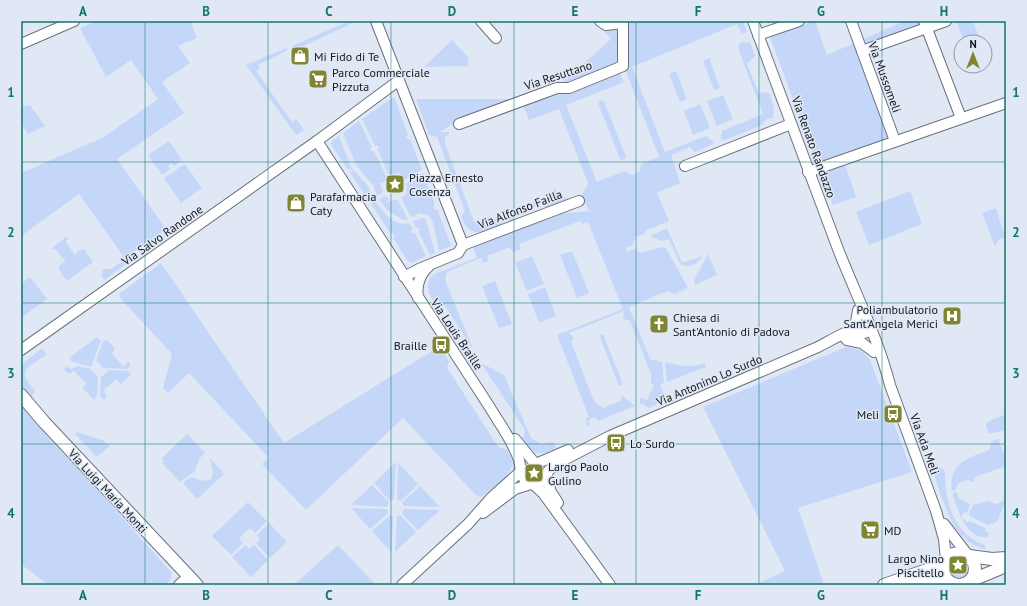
<svg xmlns="http://www.w3.org/2000/svg" width="1027" height="606" viewBox="0 0 1027 606" font-family="'PT Sans',sans-serif">
	<rect width="100%" height="100%" fill="#e0e8f6"/>
	<!-- green -->
	<g fill="#c5d7f8">
		<polygon points="96,21 190,21 197,38 178,46 190,63 162,82 184,113 117,159 166,229 132,253 135,258 104,280 101,275 103,269 111,269 125,259 79,194 21,236 21,173 104,137 158,99 131,60 106,77 80,28"/>
		<polygon points="349,21 354,21 347,26 294,50 292,46"/>
		<path d="M627,21H743L747,32L742,34L737,24L632,67L665,152L706,136L714,142L711,145L695,152L690,147L671,155L680,183L657,193L669,221L645,231L646,233L635,237L633,245L626,248L627,252L635,249L641,253L660,247L666,248L688,288L675,294L667,291L629,307L650,359L662,362L664,383L660,384L666,400L649,408L642,403L640,404V398L647,400L654,385L651,383V374L630,321L623,319L624,311L569,333L574,338L571,342L594,401L603,408L620,401L623,396L635,406L598,421L595,417L588,420L590,425L587,426L586,418L589,417L557,335L623,309L588,222L582,224L580,221L519,244L521,249L513,252L510,247L487,256L489,261L483,263L481,258L447,272L445,280L474,351L445,306L436,305C429,295 423,284 434,274L477,258L473,247L557,214L589,211L582,195L588,183L559,109L529,120L523,105L558,91L559,95L619,71L624,82L566,105L597,182L624,171L632,175L639,172L641,164L659,157L625,69Z"/>
		<polygon points="815,21 827,55 854,43 889,139 817,164 770,37"/>
		<polygon points="904,21 920,21 921,25 866,45 864,39"/>
		<polygon points="961,21 973,21 981,42 964,42 957,23"/>
		<path d="M600,27L616,28C622,38 621,57 614,66L568,84L456,122L440,132H450L445,138V143L474,222L481,223L494,218L500,221L503,225C483,232 470,240 461,216L465,211L437,137L429,135L416,99H517L563,82L611,39Z"/>
		<polygon points="452,40 468,57 468,66 424,67"/>
		<path d="M744,41L745,43L750,42L755,56L747,64L758,92L769,93C773,103 776,109 772,119L768,118L760,126L725,140L721,139L722,131L763,114L738,48L740,43Z"/>
		<polygon points="286,48 288,50 258,65 259,69 256,71 292,122 296,119 304,130 296,135 246,65"/>
		<polygon points="709,58 720,88 714,90 703,61"/>
		<polygon points="676,71 687,99 680,102 669,74"/>
		<polygon points="723,95 733,119 717,126 707,101"/>
		<polygon points="392,98 395,99 408,135 406,136 408,139 410,139 422,170 404,180 399,177 400,174 397,173 395,176 390,177 377,149 379,148 377,145 375,146 362,119"/>
		<polygon points="600,100 604,101 626,157 624,160 620,159 598,103"/>
		<polygon points="700,104 710,128 693,135 684,111"/>
		<polygon points="30,105 45,126 28,134 21,123 21,106"/>
		<polygon points="359,121 372,147 370,149 372,152 374,151 387,178 383,183 381,182 380,186 382,187 383,192 377,196 373,185 356,165 343,133"/>
		<polygon points="339,136 351,167 368,186 373,198 369,201 350,173 352,171 350,168 348,170 331,144 332,141"/>
		<polygon points="169,141 182,160 174,166 172,163 168,166 170,169 162,175 148,155"/>
		<polygon points="185,164 202,188 181,203 164,178"/>
		<polygon points="845,165 856,197 833,205 821,174"/>
		<polygon points="423,173 435,205 433,206 435,210 437,209 451,245 449,247 439,251 433,222 429,216 420,213 411,217 401,198 407,194 406,184"/>
		<polygon points="555,188 558,198 563,196 570,200 547,209 542,204 513,215 513,222 509,223 510,211 551,196"/>
		<polygon points="910,191 922,224 869,245 856,212"/>
		<polygon points="385,196 389,199 388,201 391,202 392,200 398,200 408,219 403,220 387,210 379,199"/>
		<path d="M375,201C383,212 394,227 409,223L413,229L411,231L413,234L415,233L426,256L411,263L408,261L393,238L395,236L393,233L391,234L371,204Z"/>
		<polygon points="996,208 1003,231 1006,232 1006,237 999,239 995,247 982,213"/>
		<polygon points="423,218 426,219 435,253 430,255 418,231 420,230 418,227 416,228 413,221"/>
		<path d="M667,228L682,263L702,256C698,265 690,267 681,265L669,239L662,241L650,236Z"/>
		<polygon points="66,237 68,238 66,242 75,255 78,251 84,249 93,262 67,281 58,268 62,263 66,262 56,250 52,249 52,248"/>
		<polygon points="572,251 589,293 577,298 560,255"/>
		<polygon points="708,254 717,275 695,285 694,280"/>
		<polygon points="532,256 544,284 527,291 515,263"/>
		<path d="M161,263L284,443L440,346L449,361L447,368L499,448L507,449L513,458C514,476 493,487 481,497L476,495L403,418L306,510L262,464L269,458L189,373L168,393L163,388L172,354L121,299L119,294Z"/>
		<polygon points="30,277 47,299 21,318 21,284"/>
		<polygon points="495,281 512,324 499,328 482,286"/>
		<polygon points="545,287 556,316 539,323 528,294"/>
		<polygon points="603,334 623,384 619,386 599,335"/>
		<polygon points="97,337 101,341 91,367 73,362 69,358"/>
		<polygon points="106,339 115,348 112,354 124,367 128,361 131,365 127,369 103,368 96,360 103,342"/>
		<polygon points="846,347 861,350 870,360 912,472 798,508 824,585 754,585 785,571 703,407"/>
		<path d="M41,349L47,354C29,368 15,369 35,391L31,397L21,387V365Z"/>
		<path d="M665,362C679,366 691,368 705,363L706,367L667,382Z"/>
		<path d="M481,363L504,375L531,438L541,444L553,442L556,448C537,457 535,455 523,438L525,430Z"/>
		<polygon points="66,366 71,369 78,366 90,369 98,377 97,396 94,400 82,387 87,384 74,371 69,374 64,369"/>
		<polygon points="109,370 128,371 131,375 121,384 116,379 104,390 107,397 104,400 100,396 101,377"/>
		<polygon points="21,406 49,439 89,480 172,573 170,581 165,585 48,585 21,564"/>
		<polygon points="1006,414 1006,430 989,434 986,425 989,421"/>
		<polygon points="77,432 102,440 110,446 97,457 75,434"/>
		<polygon points="187,434 205,453 200,458 194,472 180,482 162,463 164,461 162,458"/>
		<path d="M998,439L1006,459V466L975,477L973,482L967,480L959,483L955,490L952,491C948,463 968,458 989,450L992,441Z"/>
		<polygon points="210,458 224,474 197,499 183,483 191,477 203,481 211,479 213,473"/>
		<polygon points="396,462 394,500 390,501 374,483"/>
		<polygon points="398,463 418,484 401,501 397,500"/>
		<path d="M936,464L945,471C944,501 954,535 985,545V549C950,541 943,498 932,469Z"/>
		<polygon points="372,485 389,502 387,507 351,505"/>
		<polygon points="420,486 440,507 404,506 402,503"/>
		<polygon points="956,492 959,498 970,504 967,513 964,512 961,518 953,496 953,493"/>
		<polygon points="1006,500 997,522 988,525 971,517 969,514 973,505 988,501 995,504"/>
		<polygon points="248,502 267,521 255,533 250,528 239,538 243,543 231,555 212,536"/>
		<polygon points="351,508 387,509 388,513 370,529"/>
		<polygon points="404,509 440,510 418,530 402,514"/>
		<polygon points="390,515 393,516 392,553 372,531"/>
		<polygon points="400,515 416,532 395,552 397,516"/>
		<path d="M962,519L968,522L969,521L986,528L985,531L989,533L987,538C975,537 967,530 962,519Z"/>
		<polygon points="269,523 287,542 270,558 256,543 260,539 257,535"/>
		<polygon points="246,545 249,549 254,545 268,560 251,577 232,557"/>
		<polygon points="338,545 376,585 294,585"/>
		<circle cx="959" cy="569" r="10"/>
	</g>
	<g fill="none" stroke-linecap="round" stroke-linejoin="round">
		<!-- minor casing -->
		<g stroke="#6b717e" stroke-width="12">
			<g id="minor">
				<polyline points="376,21 463,245 458,253 419,269 404,277"/>
				<polyline points="481,21 496,38"/>
				<polyline points="600,21 606,25 623,23"/>
				<path d="M753,21C782,97 809,173 838,249C856,295 878,338 890,385L936,511L944,539L946,560"/>
				<polyline points="851,21 895,141"/>
				<polyline points="924,21 961,118"/>
				<polyline points="758,35 799,21"/>
				<polyline points="21,44 74,21"/>
				<polyline points="862,51 946,21"/>
				<polyline points="459,124 557,88 569,88 623,66 623,21"/>
				<path d="M317,141L489,406C499,423 513,441 519,460C521,467 520,475 525,480C530,485 536,485 542,482L549,470L558,463L610,436L818,347C830,341 858,323 871,327L867,332L846,339"/>
				<polyline points="685,166 791,124"/>
				<polyline points="808,172 1006,103"/>
				<polyline points="463,245 579,201"/>
				<path d="M418,298C416,285 419,275 429,266"/>
				<polyline points="849,331 856,322 858,310"/>
				<polyline points="847,340 862,343 874,352"/>
				<polyline points="21,350 317,141 398,81"/>
				<polyline points="515,439 533,461"/>
				<polyline points="538,463 568,450"/>
				<polyline points="546,476 551,492 558,503"/>
				<polyline points="533,484 543,493 610,585"/>
				<polyline points="483,513 515,489 531,484"/>
				<polyline points="944,524 967,554"/>
				<polyline points="179,585 189,576"/>
				<polyline points="402,585 468,524 491,498 521,471"/>
			</g>
		</g>
		<!-- tertiary casing -->
		<g stroke="#6b717e" stroke-width="14">
			<g id="tertiary">
				<polyline points="21,395 44,422 197,585"/>
				<circle cx="959" cy="569" r="16"/>
				<polyline points="969,556 992,559 1006,558"/>
				<polyline points="970,581 1006,566"/>
				<polyline points="884,585 944,564"/>
				<polyline points="911,585 929,581 951,583"/>
			</g>
		</g>
		<!-- minor -->
		<use href="#minor" stroke="#fff" stroke-width="10"/>
		<!-- tertiary -->
		<use href="#tertiary" stroke="#fff" stroke-width="12"/>
	</g>
	<!-- grid -->
	<path fill="none" stroke="#0f766e" stroke-width="1" stroke-opacity="0.55" d="M145,21V585M268,21V585M391,21V585M514,21V585M636,21V585M759,21V585M882,21V585M21,162H1006M21,303H1006M21,444H1006"/>
	<!-- icons -->
	<defs>
		<g id="shop-square" transform="scale(1)"><rect x="-9" y="-9" width="18" height="18" rx="4" fill="#808530" stroke="#e0e8f6"/><path d="M-5-2.5h2.3a2.7 3.5 0 0 1 5.4 0H5L5.5 6h-11ZM-1.5-2.5h3a1.5 2.3 0 0 0-3 0Z" fill="#fff"/></g>
		<g id="supermarket-square" transform="scale(1)"><rect x="-9" y="-9" width="18" height="18" rx="4" fill="#808530" stroke="#e0e8f6"/><path d="M-6-5.5h2.5l.6 2H6L4.5 2H-2.5L-4.4-4H-6ZM-1.5 3.2a1.3 1.3 0 1 0 .1 0ZM3 3.2a1.3 1.3 0 1 0 .1 0Z" fill="#fff"/></g>
		<g id="sight-square" transform="scale(1)"><rect x="-9" y="-9" width="18" height="18" rx="4" fill="#808530" stroke="#e0e8f6"/><path d="M0-6L1.8-2.2L6-1.7L2.9 1.2L3.7 5.4L0 3.3L-3.7 5.4L-2.9 1.2L-6-1.7L-1.8-2.2Z" fill="#fff"/></g>
		<g id="hospital-square" transform="scale(1)"><rect x="-9" y="-9" width="18" height="18" rx="4" fill="#808530" stroke="#e0e8f6"/><path d="M-5-5h3v3.5h4V-5h3V5h-3V1.5h-4V5h-3Z" fill="#fff"/></g>
		<g id="church-square" transform="scale(1)"><rect x="-9" y="-9" width="18" height="18" rx="4" fill="#808530" stroke="#e0e8f6"/><path d="M-1.2-6h2.4v3.5h3.3v2.4h-3.3V6h-2.4V-.1h-3.3v-2.4h3.3Z" fill="#fff"/></g>
		<g id="bus-square" transform="scale(1)"><rect x="-9" y="-9" width="18" height="18" rx="4" fill="#808530" stroke="#e0e8f6"/><path d="M-5-6H5V4H4V6H2V4H-2V6H-4V4H-5ZM-3.5-4V0h7V-4ZM-3.5 1.2v1.5H-2V1.2ZM2 1.2v1.5H3.5V1.2Z" fill="#fff"/></g>
	</defs>
	<g fill-rule="evenodd">
		<use href="#shop-square" x="300" y="56"/>
		<use href="#supermarket-square" x="318" y="79"/>
		<use href="#sight-square" x="395" y="184"/>
		<use href="#shop-square" x="296" y="203"/>
		<use href="#hospital-square" x="952" y="316"/>
		<use href="#church-square" x="659" y="324"/>
		<use href="#bus-square" x="441" y="345"/>
		<use href="#bus-square" x="893" y="414"/>
		<use href="#bus-square" x="616" y="443"/>
		<use href="#sight-square" x="534" y="473"/>
		<use href="#supermarket-square" x="870" y="530"/>
		<use href="#sight-square" x="958" y="565"/>
	</g>
	<g text-anchor="middle" dominant-baseline="central" stroke-width="3" stroke-linejoin="round" paint-order="stroke">
		<!-- poi labels -->
		<g font-size="12" fill="#13151a" stroke="#e0e8f6" text-anchor="start">
			<text x="314" y="56">Mi Fido di Te</text>
			<text x="332" y="72">Parco Commerciale<tspan x="332" dy="14">Pizzuta</tspan></text>
			<text x="409" y="177">Piazza Ernesto<tspan x="409" dy="14">Cosenza</tspan></text>
			<text x="310" y="196">Parafarmacia<tspan x="310" dy="14">Caty</tspan></text>
			<text x="938" y="309" text-anchor="end">Poliambulatorio<tspan x="938" dy="14">Sant'Angela Merici</tspan></text>
			<text x="673" y="317">Chiesa di<tspan x="673" dy="14">Sant'Antonio di Padova</tspan></text>
			<text x="427" y="345" text-anchor="end">Braille</text>
			<text x="879" y="414" text-anchor="end">Meli</text>
			<text x="630" y="443">Lo Surdo</text>
			<text x="548" y="466">Largo Paolo<tspan x="548" dy="14">Gulino</tspan></text>
			<text x="884" y="530">MD</text>
			<text x="944" y="558" text-anchor="end">Largo Nino<tspan x="944" dy="14">Piscitello</tspan></text>
		</g>
		<!-- street labels -->
		<g font-size="12" fill="#13151a" stroke="#e0e8f6">
			<text transform="translate(558 75) rotate(-18)">Via Resuttano</text>
			<text transform="translate(885 77) rotate(70)">Via Mussomeli</text>
			<text transform="translate(814 147) rotate(70)">Via Renato Randazzo</text>
			<text transform="translate(520 209) rotate(-21)">Via Alfonso Failla</text>
			<text transform="translate(162 235) rotate(-35)">Via Salvo Randone</text>
			<text transform="translate(457 334) rotate(56)">Via Louis Braille</text>
			<text transform="translate(709 380) rotate(-23)">Via Antonino Lo Surdo</text>
			<text transform="translate(925 444) rotate(70)">Via Ada Meli</text>
			<text transform="translate(108 491) rotate(47)">Via Luigi Maria Monti</text>
		</g>
	</g>
	<!-- border -->
	<rect width="1027" height="606" fill="none" stroke="#e0e8f6" stroke-width="44"/>
	<!-- north arrow -->
	<g transform="translate(973 54)"><circle r="19" fill="#e0e8f6" stroke="#8e949e"/>
	<path d="M0-3L7 15L0 10L-7 15Z" fill="#808530"/>
	<text y="-6" font-size="11" font-weight="bold" text-anchor="middle" fill="#13151a">N</text>
	</g>
	<rect x="22" y="22" width="983" height="562" fill="none" stroke="#0f766e" stroke-width="1.5"/>
	<g font-size="13" text-anchor="middle" font-weight="bold" fill="#0f766e">
		<text x="83" y="16">A</text>
		<text x="206" y="16">B</text>
		<text x="329" y="16">C</text>
		<text x="452" y="16">D</text>
		<text x="575" y="16">E</text>
		<text x="698" y="16">F</text>
		<text x="821" y="16">G</text>
		<text x="944" y="16">H</text>
		<text x="11" y="97">1</text>
		<text x="1016" y="97">1</text>
		<text x="11" y="237">2</text>
		<text x="1016" y="237">2</text>
		<text x="11" y="378">3</text>
		<text x="1016" y="378">3</text>
		<text x="11" y="518">4</text>
		<text x="1016" y="518">4</text>
		<text x="83" y="600">A</text>
		<text x="206" y="600">B</text>
		<text x="329" y="600">C</text>
		<text x="452" y="600">D</text>
		<text x="575" y="600">E</text>
		<text x="698" y="600">F</text>
		<text x="821" y="600">G</text>
		<text x="944" y="600">H</text>
	</g>
</svg>
